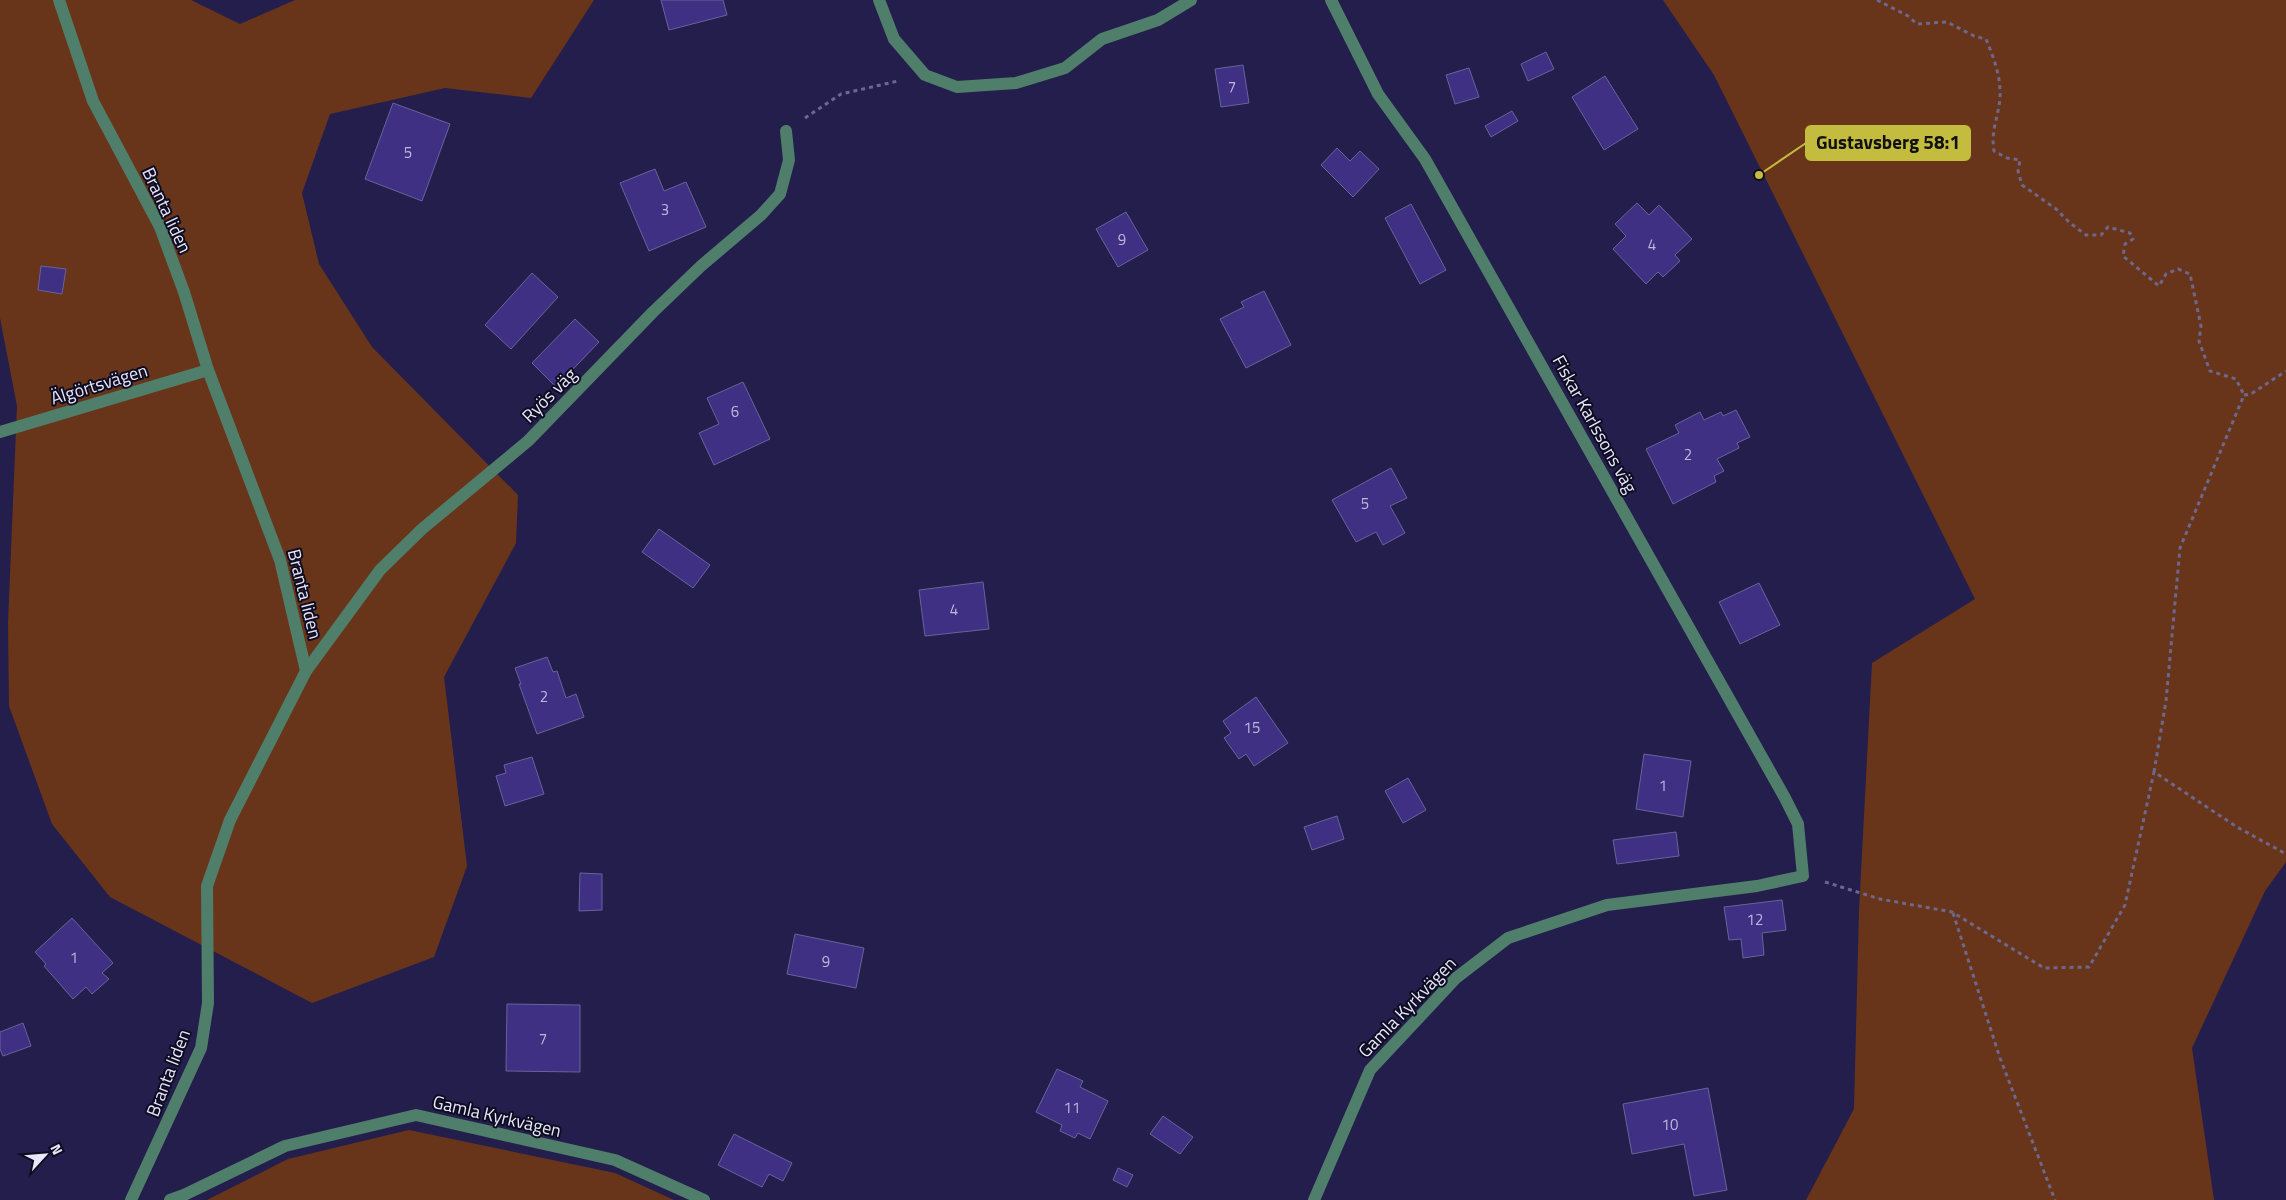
<svg xmlns="http://www.w3.org/2000/svg" width="2286" height="1200" viewBox="0 0 2286 1200" font-family="'Titillium Web',sans-serif">
	<rect width="100%" height="100%" fill="#241e4d"/>
	<!-- green -->
	<g fill="#69351a">
		<polygon points="0,0 191,0 240,24 295,0 594,0 531,98 445,88 330,114 302,193 319,264 372,347 518,495 516,543 444,677 467,866 434,957 312,1003 110,897 52,824 9,706 8,623 17,406 0,318"/>
		<polygon points="1663,0 2286,0 2286,862 2265,891 2192,1048 2214,1200 1806,1200 1854,1109 1859,911 1872,663 1975,599 1714,75"/>
		<polygon points="409,1130 615,1173 674,1200 207,1200 288,1159"/>
	</g>
	<!-- building -->
	<g fill="#3f3084" stroke="#67649a">
		<polygon points="661,0 723,0 727,15 669,30"/>
		<polygon points="1546,52 1554,69 1528,81 1521,64"/>
		<polygon points="1243,65 1249,103 1221,107 1215,69"/>
		<polygon points="1469,68 1479,97 1455,104 1446,75"/>
		<polygon points="1605,76 1638,129 1604,150 1572,97"/>
		<polygon points="393,103 450,124 422,201 365,179"/>
		<polygon points="1512,111 1518,121 1491,137 1485,126"/>
		<polygon points="1337,148 1350,161 1360,151 1379,169 1353,197 1321,165"/>
		<polygon points="655,169 664,191 686,182 706,227 649,251 620,183"/>
		<polygon points="1637,203 1649,215 1659,205 1692,239 1675,255 1680,261 1663,277 1658,272 1646,284 1613,249 1626,236 1615,224"/>
		<polygon points="1411,204 1446,270 1420,284 1385,218"/>
		<polygon points="1126,212 1148,250 1118,267 1096,229"/>
		<polygon points="41,266 66,269 62,294 38,290"/>
		<polygon points="532,273 558,297 511,349 485,325"/>
		<polygon points="1264,291 1291,345 1246,368 1220,319 1244,307 1241,302"/>
		<polygon points="575,319 599,342 556,387 532,363"/>
		<polygon points="743,382 770,439 714,465 699,433 719,424 707,398"/>
		<polygon points="1736,410 1750,437 1737,443 1739,448 1717,459 1724,471 1714,476 1716,482 1673,504 1646,449 1679,433 1675,425 1700,412 1704,420 1721,412 1723,416"/>
		<polygon points="1391,468 1407,498 1390,506 1405,533 1383,545 1376,532 1356,542 1332,500"/>
		<polygon points="659,529 710,565 693,588 642,552"/>
		<polygon points="983,582 989,629 925,636 919,590"/>
		<polygon points="1759,583 1780,625 1740,644 1719,602"/>
		<polygon points="547,657 553,672 557,671 566,698 576,694 584,717 537,734 519,684 521,684 515,668"/>
		<polygon points="1256,697 1288,743 1254,766 1246,754 1239,759 1224,738 1231,733 1223,721"/>
		<polygon points="1644,754 1691,761 1683,817 1636,809"/>
		<polygon points="532,757 544,794 505,806 496,776 506,773 504,765"/>
		<polygon points="1408,778 1426,810 1403,823 1385,791"/>
		<polygon points="1337,816 1344,839 1312,850 1304,827"/>
		<polygon points="1676,832 1679,856 1617,864 1613,840"/>
		<polygon points="580,873 602,874 602,910 579,911"/>
		<polygon points="1782,900 1786,930 1762,933 1764,955 1743,958 1741,939 1729,940 1724,907"/>
		<polygon points="72,918 113,963 102,973 109,979 92,994 86,987 73,999 44,966 46,964 35,952"/>
		<polygon points="795,934 864,948 856,988 787,974"/>
		<polygon points="507,1004 580,1005 580,1072 506,1071"/>
		<polygon points="23,1023 31,1046 3,1056 0,1049 0,1032"/>
		<polygon points="1057,1069 1083,1081 1080,1087 1108,1101 1090,1139 1078,1133 1075,1138 1060,1131 1062,1125 1036,1112"/>
		<polygon points="1708,1088 1727,1190 1694,1196 1684,1144 1632,1154 1623,1104"/>
		<polygon points="1163,1116 1193,1137 1180,1154 1150,1134"/>
		<polygon points="734,1134 792,1163 783,1181 769,1174 762,1187 718,1165"/>
		<polygon points="1118,1168 1133,1175 1127,1187 1113,1180"/>
	</g>
	<g fill="none" stroke-linecap="round" stroke-linejoin="round">
		<!-- path -->
		<g stroke="#6c688d" stroke-width="3" stroke-dasharray="4 4" stroke-linecap="butt">
			<path d="M1877,0L1908,16L1917,24L1947,22L1974,36L1986,39C1993,56 2000,74 2000,92C2001,112 1990,128 1994,151L2007,158L2020,160L2018,171L2022,185L2056,209L2070,223L2086,235H2101L2108,227L2130,233L2133,239L2125,244L2123,256L2159,286L2166,274L2178,269L2190,274L2201,326L2199,341L2210,371L2236,379L2244,395"/>
			<polyline points="805,118 841,94 898,81"/>
			<polyline points="2244,395 2251,394 2286,371"/>
			<polyline points="2154,772 2166,701 2180,548 2244,395"/>
			<polyline points="1825,882 1880,899 1952,912 2044,968 2089,967 2125,905 2154,772 2237,827 2286,854"/>
			<polyline points="1953,913 2000,1058 2055,1200"/>
		</g>
		<!-- minor -->
		<g stroke="#4f7e6a" stroke-width="12">
			<polyline points="59,0 93,101 160,227 184,292 208,370 280,560 306,671 230,820 207,886 208,1003 201,1048 131,1200"/>
			<polyline points="879,0 894,39 925,75 957,87 1016,83 1065,68 1102,39 1158,20 1191,0"/>
			<polyline points="0,432 208,370"/>
			<polyline points="306,671 380,570 422,529 528,441 653,312 701,266 761,215 780,194 789,160 786,131"/>
			<polyline points="170,1200 184,1195 285,1146 416,1115 615,1160 704,1200"/>
			<polyline points="1314,1200 1370,1070 1456,978 1508,938 1607,905 1757,886 1803,876 1798,824 1785,798 1425,159 1378,94 1331,0"/>
		</g>
	</g>
	<g text-anchor="middle" dominant-baseline="central" stroke-width="4" stroke-linejoin="round" paint-order="stroke">
		<!-- number labels -->
		<g font-size="15" fill="#bdb9dc">
			<text x="1232" y="86">7</text>
			<text x="408" y="152">5</text>
			<text x="665" y="209">3</text>
			<text x="1122" y="239">9</text>
			<text x="1652" y="244">4</text>
			<text x="735" y="411">6</text>
			<text x="1688" y="454">2</text>
			<text x="1365" y="503">5</text>
			<text x="954" y="609">4</text>
			<text x="544" y="696">2</text>
			<text x="1252" y="727">15</text>
			<text x="1663" y="785">1</text>
			<text x="1755" y="919">12</text>
			<text x="74" y="957">1</text>
			<text x="826" y="961">9</text>
			<text x="543" y="1038">7</text>
			<text x="1072" y="1107">11</text>
			<text x="1670" y="1124">10</text>
		</g>
		<!-- street labels -->
		<g font-size="18" fill="#e7e7fa" stroke="#0e0c21">
			<text transform="translate(167 210) rotate(65)">Branta liden</text>
			<text transform="translate(99 384) rotate(-17)">Älgörtsvägen</text>
			<text transform="translate(549 395) rotate(-45)">Ryös väg</text>
			<text transform="translate(1595 424) rotate(61)">Fiskar Karlssons väg</text>
			<text transform="translate(305 594) rotate(76)">Branta liden</text>
			<text transform="translate(1407 1007) rotate(-46)">Gamla Kyrkvägen</text>
			<text transform="translate(168 1073) rotate(-69)">Branta liden</text>
			<text transform="translate(497 1116) rotate(13)">Gamla Kyrkvägen</text>
		</g>
	</g>
	<!-- callouts -->
	<path fill="none" stroke="#c4bc3e" stroke-width="2" d="M1759 175L1806 143"/>
	<circle fill="#c4bc3e" stroke="#0e0c21" stroke-width="2" cx="1759" cy="175" r="5"/>
	<rect fill="#c4bc3e" stroke="#c4bc3e" stroke-width="2" x="1806" y="126" width="164" height="34" rx="5"/>
	<g font-size="19" text-anchor="middle" font-weight="bold" fill="#111">
		<text x="1888" y="149">Gustavsberg 58:1</text>
	</g>
	<!-- north arrow -->
	<g transform="translate(45 1155) rotate(64)" stroke="#0e0c21" stroke-width="4" paint-order="stroke">
	<path d="M0-4L9 19L0 12L-9 19Z" fill="#e7e7fa"/>
	<text y="-8" font-size="14" font-weight="bold" text-anchor="middle" fill="#e7e7fa">N</text>
	</g>
</svg>
